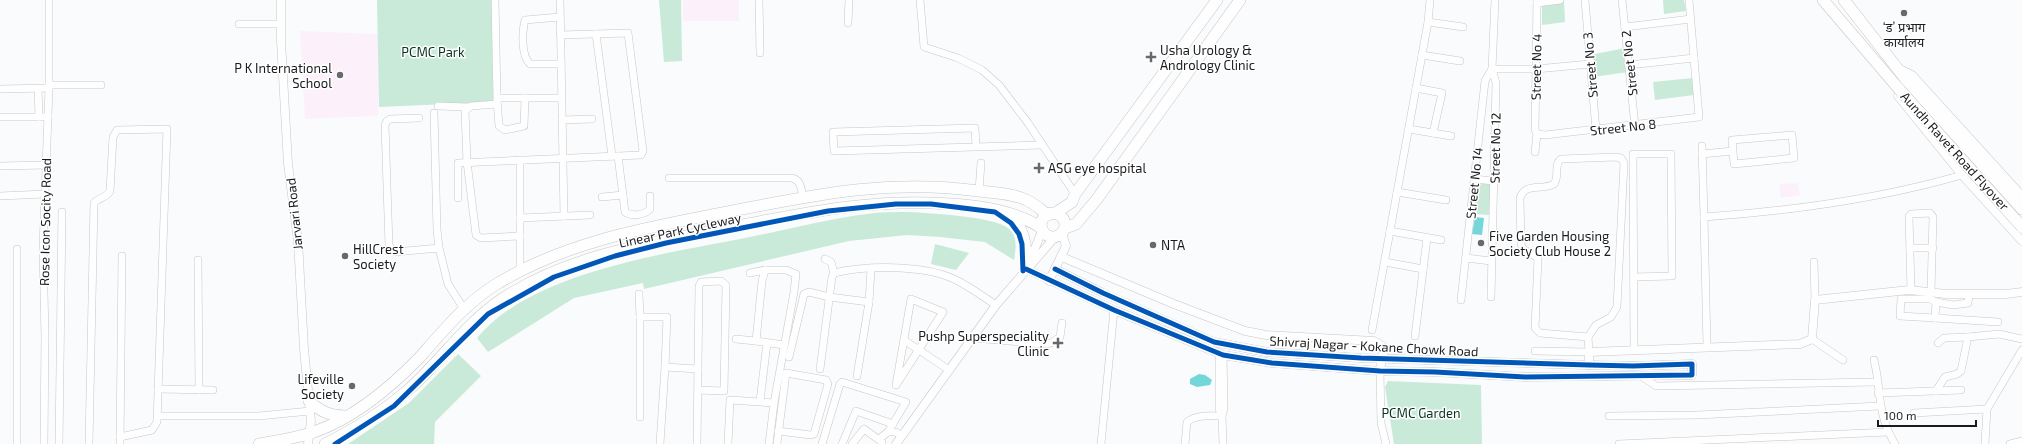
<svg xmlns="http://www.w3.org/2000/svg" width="2022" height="444" viewBox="0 0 2022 444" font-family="'Exo 2','Noto Sans Devanagari',sans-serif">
	<rect width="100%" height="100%" fill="#f9fbfd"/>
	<!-- commercial -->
	<g fill="#fcf1fa">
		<rect x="683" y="0" width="56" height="21"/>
		<polygon points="300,31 378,34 378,116 305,119"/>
		<polygon points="1798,183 1800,195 1781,198 1779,184"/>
	</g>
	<!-- green -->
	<g fill="#c9ead9">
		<polygon points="377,0 492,0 493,102 379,107"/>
		<polygon points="659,0 681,0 682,61 664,62"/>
		<polygon points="1564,0 1565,22 1542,25 1542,4"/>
		<polygon points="1663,0 1684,0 1686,11 1664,14"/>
		<polygon points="1625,48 1628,72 1593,77 1590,55"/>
		<polygon points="1693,78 1694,95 1655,100 1653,82"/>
		<polygon points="1478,181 1491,182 1489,215 1475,214"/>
		<path d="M910,212C929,213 995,217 1008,228C1018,236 1016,249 1014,260L985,242L940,237L907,235L849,241L644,289L643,283L574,298L488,352L477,338C531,272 665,254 745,238C786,230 827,219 867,214C881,212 896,212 910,212Z"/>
		<polygon points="935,244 969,253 956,270 931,264"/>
		<polygon points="458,354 481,376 435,422 434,444 348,444 409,403"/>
		<polygon points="1388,381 1481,385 1482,444 1394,444 1385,387"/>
	</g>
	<!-- water -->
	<g fill="#73d7da">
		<polygon points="1475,217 1484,218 1482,235 1472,234"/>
		<polygon points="1199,374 1205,375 1212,380 1210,385 1197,387 1190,384 1190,379"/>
	</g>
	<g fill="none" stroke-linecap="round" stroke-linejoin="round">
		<!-- minor casing -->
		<g stroke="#c6c7c9" stroke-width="8">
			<g id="minor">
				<polyline points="495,0 497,98 561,98"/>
				<polyline points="560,0 564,216"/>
				<polyline points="759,0 760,53"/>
				<polyline points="920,0 924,47 958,58 982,70 999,85 1028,123 1075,194"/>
				<polyline points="1537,0 1535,130 1537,134 1545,135 1699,117 1689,0"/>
				<polyline points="1585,0 1596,130"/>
				<polyline points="1622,0 1635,126"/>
				<polyline points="1537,3 1560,0"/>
				<path d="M560,17L525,20C522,32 521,56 530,64H561"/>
				<polyline points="1428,22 1463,27"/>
				<polyline points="848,23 849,0"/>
				<polyline points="239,24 281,24"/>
				<polyline points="1625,27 1691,19"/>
				<polyline points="596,34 612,156"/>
				<polyline points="1422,55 1460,61"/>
				<polyline points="1629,65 1694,58"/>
				<polyline points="1492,69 1536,69 1590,64"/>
				<polyline points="49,85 101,85"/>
				<polyline points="1416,88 1442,93 1433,133"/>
				<polyline points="0,89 49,88"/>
				<polyline points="38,89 39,117"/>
				<polyline points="497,100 499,126 505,130 524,126 525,98"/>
				<polyline points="497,104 471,106 465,111 467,162 476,235 481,238 520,236"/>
				<polyline points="438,106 468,107"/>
				<polyline points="434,113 437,230 439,248 448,284 464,309"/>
				<polyline points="0,117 48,117"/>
				<polyline points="419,118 390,119 387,121 385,125 389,246 395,252 439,248"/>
				<polyline points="562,120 592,119"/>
				<polyline points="1409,129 1451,136"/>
				<polyline points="976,146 975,128 833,132 834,151 1042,145"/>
				<polyline points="1702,146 1704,217"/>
				<polyline points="1535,152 1537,134"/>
				<polyline points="1702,154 1733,151 1734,164 1794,158 1792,135 1732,140 1733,151"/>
				<path d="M618,156L625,212C631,217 645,215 650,209V196"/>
				<path d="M1616,157L1621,158L1624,163L1617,307L1611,317L1596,325L1588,337L1540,333L1535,328L1538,258L1523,249L1521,244L1520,198C1526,182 1541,191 1554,184C1560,177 1553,165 1561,159Z"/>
				<polyline points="0,166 46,165"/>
				<path d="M669,178H792C801,180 801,189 803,196"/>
				<polyline points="1474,179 1494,181"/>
				<polyline points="979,191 981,163"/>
				<polyline points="1397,192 1446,200"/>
				<polyline points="0,196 45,194"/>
				<polyline points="602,197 623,195"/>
				<polyline points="458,198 458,163 641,155 643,151 628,33 560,35"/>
				<polyline points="520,218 590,215"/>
				<polyline points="1390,231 1441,240"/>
				<polyline points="1910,248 1933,248"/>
				<polyline points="1466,258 1491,261"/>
				<polyline points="825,259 831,262 834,273"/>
				<polyline points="198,260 199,390"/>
				<polyline points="1385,262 1423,269"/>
				<polyline points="1814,262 1815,300"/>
				<polyline points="520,271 520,160"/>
				<polyline points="750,273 765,270"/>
				<polyline points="1911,290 1909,216 1911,214 1930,213 1933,217 1931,292"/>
				<polyline points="639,294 640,317 667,317 665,367"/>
				<polyline points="1969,294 1968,303 1953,305 1936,302 1935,318 1998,322"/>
				<polyline points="1491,297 1496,83 1492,69 1495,0"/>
				<polygon points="911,299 943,312 896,385"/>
				<polyline points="1461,300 1485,81 1492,69"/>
				<polyline points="1935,318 1900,316 1901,299 1930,299 1936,302"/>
				<polyline points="1372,330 1428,22 1430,0"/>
				<polyline points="1415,336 1427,238"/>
				<polyline points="973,338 1044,344 1051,343 1060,337 1062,323"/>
				<polyline points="736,339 756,341"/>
				<polyline points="1812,339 1843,360"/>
				<polyline points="904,340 949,370"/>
				<polyline points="1938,343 1944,338 1968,337"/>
				<path d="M1707,346L1704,217C1791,211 1879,199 1962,175"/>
				<polyline points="1634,349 1633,154 1671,154 1672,276 1634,277"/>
				<polyline points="1535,351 1589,352 1588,337"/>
				<polyline points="1219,354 1219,409 1222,416 1224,408 1223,355"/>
				<polyline points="789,357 804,294 809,292 829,297 869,302"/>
				<path d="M1874,360C1882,392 1876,412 1895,444"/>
				<path d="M820,369L832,277L834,273C868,265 923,265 954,279C969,286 982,296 996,305"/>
				<polyline points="1380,371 1381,423 1386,444"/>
				<polyline points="857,376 869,302 871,269"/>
				<polyline points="1641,376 1656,386 1877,382"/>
				<polyline points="158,389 213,390"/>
				<polyline points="1936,391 1945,377 1957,374 1961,371 1968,337 1999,334 2022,339"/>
				<polyline points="1878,393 1961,390"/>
				<polyline points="760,401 767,343"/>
				<polyline points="1914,413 1987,409"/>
				<polyline points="158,416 259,416 310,411"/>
				<polyline points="1609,416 1697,415 1879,406"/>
				<polyline points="640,417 640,317"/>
				<polyline points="888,432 896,432 902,436"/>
				<polyline points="17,444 17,249"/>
				<polyline points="44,444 45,336 43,248 49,88 49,0"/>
				<polyline points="59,444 62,212"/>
				<path d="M89,444L94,203C99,197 107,198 110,191L113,137L117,130L167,129L157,422L152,430L120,437"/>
				<polyline points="120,444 122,256"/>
				<polyline points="660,444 665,367 698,369"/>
				<polyline points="697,444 699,286 701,282 721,281 726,285 724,391 698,390"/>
				<polyline points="728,444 730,400 774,403"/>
				<polyline points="769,444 774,403 794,292 796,274 786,270 765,270 762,281 756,341 784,345"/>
				<polyline points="777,444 786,373 826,380 828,384 814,434 811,435 778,431"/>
				<polyline points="822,444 840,384 842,382 906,402 888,432 879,439"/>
				<polyline points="842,444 856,411 893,424"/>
				<polyline points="852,444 864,429 882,442 882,444"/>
				<polyline points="1101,444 1114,310"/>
				<path d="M1185,444L1187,422C1197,414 1210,416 1222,416L1223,444"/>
				<polyline points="1619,444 1888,432"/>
				<polyline points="1985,444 1987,409 2022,350"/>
				<polyline points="2010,444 2022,441"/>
			</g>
		</g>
		<!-- tertiary casing -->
		<g stroke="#c6c7c9" stroke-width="9">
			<g id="tertiary">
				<polyline points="281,0 281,41 288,164 298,241 304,349 311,421 308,444"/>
				<polyline points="1898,68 1912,75 2022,196"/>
				<polyline points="1898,96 1962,175 2022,241"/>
				<polyline points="1062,257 1174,304 1245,331 1266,335 1374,341 1384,347 1380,371"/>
				<polyline points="1029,263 1042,231"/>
				<polyline points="1026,269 1114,310 1223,355 1272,363 1380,371 1435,372 1525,377 1692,375 1692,364 1633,366 1589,365 1361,358 1267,352 1214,342 1103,293 1055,269"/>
				<polyline points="1049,281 1066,246 1062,233"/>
				<polyline points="1589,365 1589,352 1800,344 1812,339 1815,300 1909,290 1946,294 2006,294 2022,292"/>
				<polyline points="896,444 996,305 1055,237"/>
			</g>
		</g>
		<!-- primary casing -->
		<g stroke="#c6c7c9" stroke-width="12">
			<g id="primary">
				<polyline points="1823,0 1899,89"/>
				<polyline points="1844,0 1908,82 2022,209"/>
				<circle cx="1053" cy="225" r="12"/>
				<polyline points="1054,214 1072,202 1075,194 1217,0"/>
				<path d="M1007,217C1010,219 1015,221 1017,224C1027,236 1026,255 1026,269"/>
				<polyline points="1065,228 1076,224 1097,199 1240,0"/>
				<path d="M309,401C321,412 329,415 345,416"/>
				<path d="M259,444C277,441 297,438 314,432C354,418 391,387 420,357C443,331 465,304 495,285C563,243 640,229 717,214C809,196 885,178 979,191C994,193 1013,193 1026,200C1034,203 1041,210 1048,215"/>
				<path d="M325,444C355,429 383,412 408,390C441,361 465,324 502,299C569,255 650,243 727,228C805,213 871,198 951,204C982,206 1015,211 1042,228"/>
			</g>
		</g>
		<!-- minor -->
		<use href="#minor" stroke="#fefeff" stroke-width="7"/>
		<!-- tertiary -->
		<use href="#tertiary" stroke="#fefeff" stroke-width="8"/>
		<!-- primary -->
		<use href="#primary" stroke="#fefeff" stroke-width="11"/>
		<!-- primary-bridge casing -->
		<g stroke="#c6c7c9" stroke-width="12" stroke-linecap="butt">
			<polyline id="primary-bridge" points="1899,89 2022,227"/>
		</g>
		<!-- primary-bridge -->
		<use href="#primary-bridge" stroke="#fefeff" stroke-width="11"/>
		<!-- cycleway casing -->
		<g stroke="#fff" stroke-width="8">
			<g id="cycleway">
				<polyline points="1026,269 1114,310 1223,355 1272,363 1380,371 1435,372 1525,377 1692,375 1692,364 1633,366 1589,365 1361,358 1267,352 1214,342 1103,293 1055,269"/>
				<polyline points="335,444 394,406 488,314 554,277 615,256 666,243 828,211 896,204 931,204 995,212 1011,223 1019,234 1022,244 1023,271"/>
			</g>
		</g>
		<!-- cycleway -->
		<use href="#cycleway" stroke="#0057b8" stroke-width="5"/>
	</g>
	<!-- markers -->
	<g fill="#68696b" stroke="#fff" stroke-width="1.5">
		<circle cx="1904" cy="13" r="4"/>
		<path d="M1149 51h4v4h4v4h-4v4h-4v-4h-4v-4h4z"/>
		<circle cx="340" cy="75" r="4"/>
		<path d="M1037 162h4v4h4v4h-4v4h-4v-4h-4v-4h4z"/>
		<circle cx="1481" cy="243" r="4"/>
		<circle cx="1153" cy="245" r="4"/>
		<circle cx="345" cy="256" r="4"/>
		<path d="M1056 337h4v4h4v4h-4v4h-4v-4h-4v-4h4z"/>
		<circle cx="352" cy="386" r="4"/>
	</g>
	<g text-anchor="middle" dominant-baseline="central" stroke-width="3" stroke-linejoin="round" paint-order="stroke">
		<!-- poi labels -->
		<g font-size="13" fill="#1a1b1d" stroke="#fff" text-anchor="start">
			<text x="1904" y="27" text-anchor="middle">‘ड’ प्रभाग<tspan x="1904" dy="15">कार्यालय</tspan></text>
			<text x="1160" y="50">Usha Urology &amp;<tspan x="1160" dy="15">Andrology Clinic</tspan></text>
			<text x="332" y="68" text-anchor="end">P K International<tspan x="332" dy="15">School</tspan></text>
			<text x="1048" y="168">ASG eye hospital</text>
			<text x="1489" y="236">Five Garden Housing<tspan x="1489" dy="15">Society Club House 2</tspan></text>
			<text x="1161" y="245">NTA</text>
			<text x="353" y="249">HillCrest<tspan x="353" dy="15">Society</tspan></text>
			<text x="1049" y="336" text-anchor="end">Pushp Superspeciality<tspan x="1049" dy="15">Clinic</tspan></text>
			<text x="344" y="379" text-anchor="end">Lifeville<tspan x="344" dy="15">Society</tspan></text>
		</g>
		<!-- park labels -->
		<g font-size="13" fill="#093421" stroke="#fff">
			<text x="433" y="52">PCMC Park</text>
			<text x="1421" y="413">PCMC Garden</text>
		</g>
		<!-- street labels -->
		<g font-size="13" fill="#1a1b1d" stroke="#fff">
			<text transform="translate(1629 63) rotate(-96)">Street No 2</text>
			<text transform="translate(1590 65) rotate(-95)">Street No 3</text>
			<text transform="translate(1536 67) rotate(-89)">Street No 4</text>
			<text transform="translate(1623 127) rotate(-6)">Street No 8</text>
			<text transform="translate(1495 148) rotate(-89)">Street No 12</text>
			<text transform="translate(1955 151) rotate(48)">Aundh Ravet Road Flyover</text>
			<text transform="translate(1474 183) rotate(-84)">Street No 14</text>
			<text transform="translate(294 214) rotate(-96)">Jarvari Road</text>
			<text transform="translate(45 222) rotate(-89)">Rose Icon Socity Road</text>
			<text transform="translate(680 230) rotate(-12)">Linear Park Cycleway</text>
			<text transform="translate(1374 346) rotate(3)">Shivraj Nagar - Kokane Chowk Road</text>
		</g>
	</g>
	<!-- scale -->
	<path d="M1878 420v6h98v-6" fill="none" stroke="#1a1b1d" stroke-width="2"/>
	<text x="1884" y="420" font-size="12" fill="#1a1b1d" stroke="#ffffff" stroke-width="3" paint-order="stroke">100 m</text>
</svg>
